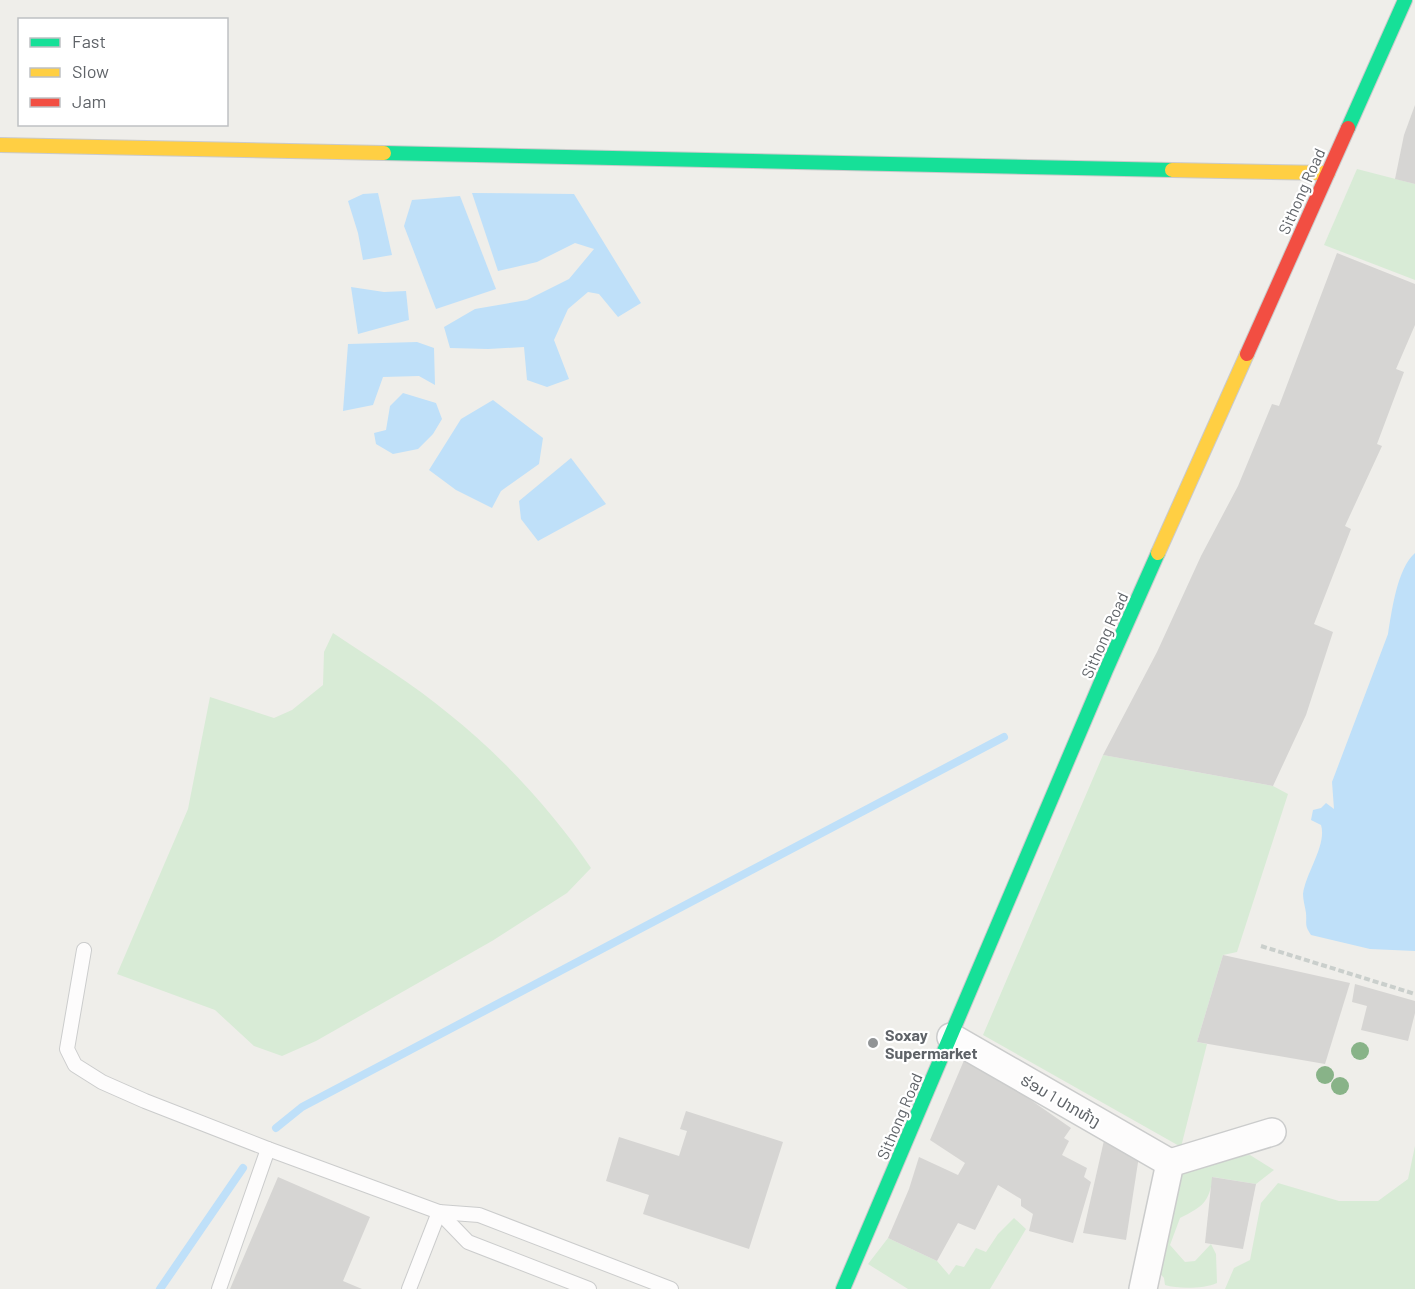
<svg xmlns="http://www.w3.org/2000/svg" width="1415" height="1289" viewBox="0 0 1415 1289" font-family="Barlow,'Noto Sans Lao',sans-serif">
	<rect width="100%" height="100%" fill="#efeeea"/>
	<!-- green -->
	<g fill="#d8ebd6">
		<polygon points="1357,169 1415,184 1415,280 1324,245"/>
		<path d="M333,633C372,659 413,684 449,714C501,755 554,813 591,868L567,893L492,941L316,1041L282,1056L254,1046L215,1010L117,974L188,809L210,697L274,718L292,710L323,685L324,652Z"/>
		<polygon points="1103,755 1273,786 1288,794 1237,952 1223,955 1197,1042 1207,1044 1181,1147 983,1035"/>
		<polygon points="1415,1146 1415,1289 1225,1289 1234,1268 1250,1260 1261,1203 1278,1183 1339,1201 1378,1201 1408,1179"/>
		<path d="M1250,1155L1274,1170L1256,1184L1213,1177C1209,1203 1202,1207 1180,1218L1170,1245L1185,1262L1195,1261L1211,1244L1216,1254L1217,1283C1203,1289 1178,1289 1165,1285L1164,1278L1156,1269L1179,1172L1191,1160Z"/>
		<polygon points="1014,1218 1026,1229 990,1289 908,1289 868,1264 888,1238 937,1261 949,1275 956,1265 964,1267 976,1248 986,1252 998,1234"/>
	</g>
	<!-- water -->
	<g fill="#bfe0f9">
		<polygon points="378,193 392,255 363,260 358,233 348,201 363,194"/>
		<polygon points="472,193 574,194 641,303 618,317 599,294 588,292 568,309 554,340 569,379 547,387 527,380 524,347 488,349 450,348 444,327 475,309 527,300 569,279 594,249 575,243 537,262 498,271"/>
		<polygon points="460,196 496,289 436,309 404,226 412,200"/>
		<polygon points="351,287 384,292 406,291 409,320 358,334"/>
		<polygon points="417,342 434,348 435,385 419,376 383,377 373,405 343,411 348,344"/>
		<polygon points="403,393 436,403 442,419 433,434 418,449 393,454 376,444 374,433 386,430 390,406"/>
		<polygon points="493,400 543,438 539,464 501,491 492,508 456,490 429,470 461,419"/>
		<polygon points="571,458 606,504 538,541 521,519 519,501"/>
		<path d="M1415,553V951L1370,949L1311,935C1304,925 1307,924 1306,913C1305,906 1303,900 1303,894C1306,872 1327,845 1321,825L1311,820L1313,810L1321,808L1326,803L1334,809L1332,782L1388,634C1392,610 1397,569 1415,553Z"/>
	</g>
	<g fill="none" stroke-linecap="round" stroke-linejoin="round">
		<!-- stream -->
		<g stroke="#bfe0f9" stroke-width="8">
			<polyline points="276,1128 302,1107 1004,737"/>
			<polyline points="160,1289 243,1168"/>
		</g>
	</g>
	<!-- building -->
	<g fill="#d6d5d3">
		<polygon points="1415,105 1415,184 1395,179 1404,135"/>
		<polygon points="1337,253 1415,284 1415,325 1396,369 1404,372 1377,444 1382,446 1345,526 1351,529 1314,624 1333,632 1306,715 1273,786 1103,755 1157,652 1201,556 1238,486 1272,404 1279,406"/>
		<polygon points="1223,955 1350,983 1325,1064 1197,1042"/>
		<polygon points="1355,984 1415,1001 1415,1013 1408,1041 1361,1030 1367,1006 1352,1002"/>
		<polygon points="965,1058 999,1078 1071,1128 1064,1138 1069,1141 1062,1155 1087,1168 1084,1177 1091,1182 1073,1243 1029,1231 1033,1214 1021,1206 1021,1199 998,1185 975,1230 958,1223 937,1261 888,1238 909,1189 919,1157 958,1175 965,1163 930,1140"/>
		<polygon points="686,1111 783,1142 749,1249 643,1214 649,1195 606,1181 619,1137 679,1156 687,1131 680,1129"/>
		<polygon points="1105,1136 1139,1156 1126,1240 1083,1233"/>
		<polygon points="278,1177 370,1217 343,1281 362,1289 230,1289"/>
		<polygon points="1212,1177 1256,1184 1243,1249 1205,1243"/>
	</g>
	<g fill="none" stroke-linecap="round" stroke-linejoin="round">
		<!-- lane casing -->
		<g stroke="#cbcccc" stroke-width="16">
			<g id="lane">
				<polyline points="84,950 67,1049 75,1065 102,1082 145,1101 268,1149 439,1212 479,1215 671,1289"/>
				<polyline points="439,1212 468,1242 589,1289"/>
				<polyline points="219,1289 268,1149"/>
				<polyline points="409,1289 439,1212"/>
			</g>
		</g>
		<!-- street casing -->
		<g stroke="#cbcccc" stroke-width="30">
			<g id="street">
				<polyline points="951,1037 1170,1163"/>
				<polyline points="1143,1289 1170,1163 1272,1132"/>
			</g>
		</g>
		<!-- fast casing -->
		<g stroke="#cacacb" stroke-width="16">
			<g id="fast">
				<polyline points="1348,128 1405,0"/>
				<polyline points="384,153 1172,170"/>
				<polyline points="843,1289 1106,670 1158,553"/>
			</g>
		</g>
		<!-- slow casing -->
		<g stroke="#cacacb" stroke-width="16">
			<g id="slow">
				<polyline points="0,145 384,153"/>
				<polyline points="1172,170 1328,173"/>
				<polyline points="1158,553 1247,354"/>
			</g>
		</g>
		<!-- jam casing -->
		<g stroke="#cacacb" stroke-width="16">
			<polyline id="jam" points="1247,354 1348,128"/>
		</g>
		<!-- path -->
		<polyline stroke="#cacfcc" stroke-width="4" stroke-dasharray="6 3" stroke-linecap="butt" points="1261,946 1415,994"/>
		<!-- lane -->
		<use href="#lane" stroke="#fdfcfc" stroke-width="14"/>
		<!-- street -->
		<use href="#street" stroke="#fdfcfc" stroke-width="27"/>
		<!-- fast -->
		<use href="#fast" stroke="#16e098" stroke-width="14"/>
		<!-- slow -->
		<use href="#slow" stroke="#ffcf43" stroke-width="14"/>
		<!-- jam -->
		<use href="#jam" stroke="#f24e42" stroke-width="14"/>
	</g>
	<!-- trees -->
	<g fill="#88b388">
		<circle cx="1360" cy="1051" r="9"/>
		<circle cx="1325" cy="1075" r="9"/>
		<circle cx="1340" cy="1086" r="9"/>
	</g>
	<!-- markers -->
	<circle fill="#919496" stroke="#fff" stroke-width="2" cx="873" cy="1043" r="6"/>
	<g text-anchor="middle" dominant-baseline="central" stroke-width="4.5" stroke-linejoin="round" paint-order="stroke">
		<!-- street labels -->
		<g font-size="16" fill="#5f6368" stroke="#fff">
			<text transform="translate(1301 191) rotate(-66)">Sithong Road</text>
			<text transform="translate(1104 635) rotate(-66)">Sithong Road</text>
			<text transform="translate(1061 1100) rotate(30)">ຮ່ອມ 1 ປາກທ້າງ</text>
			<text transform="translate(899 1116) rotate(-67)">Sithong Road</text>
		</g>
		<!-- poi labels -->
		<g font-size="16" font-weight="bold" fill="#5f6368" stroke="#fff" text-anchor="start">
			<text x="885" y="1034">Soxay<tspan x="885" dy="18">Supermarket</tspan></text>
		</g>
	</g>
	<!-- legend -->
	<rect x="18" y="18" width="210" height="108" fill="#ffffff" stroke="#bfc1c3" stroke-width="1.5"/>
	<rect x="30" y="38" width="30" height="9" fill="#16e098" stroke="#bfc1c3" stroke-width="1.5"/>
	<text x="72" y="48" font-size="18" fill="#5f6368">Fast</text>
	<rect x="30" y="68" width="30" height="9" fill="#ffcf43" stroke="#bfc1c3" stroke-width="1.5"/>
	<text x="72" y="78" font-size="18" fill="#5f6368">Slow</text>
	<rect x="30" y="98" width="30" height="9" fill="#f24e42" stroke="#bfc1c3" stroke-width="1.5"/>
	<text x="72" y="108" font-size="18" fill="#5f6368">Jam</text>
</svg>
